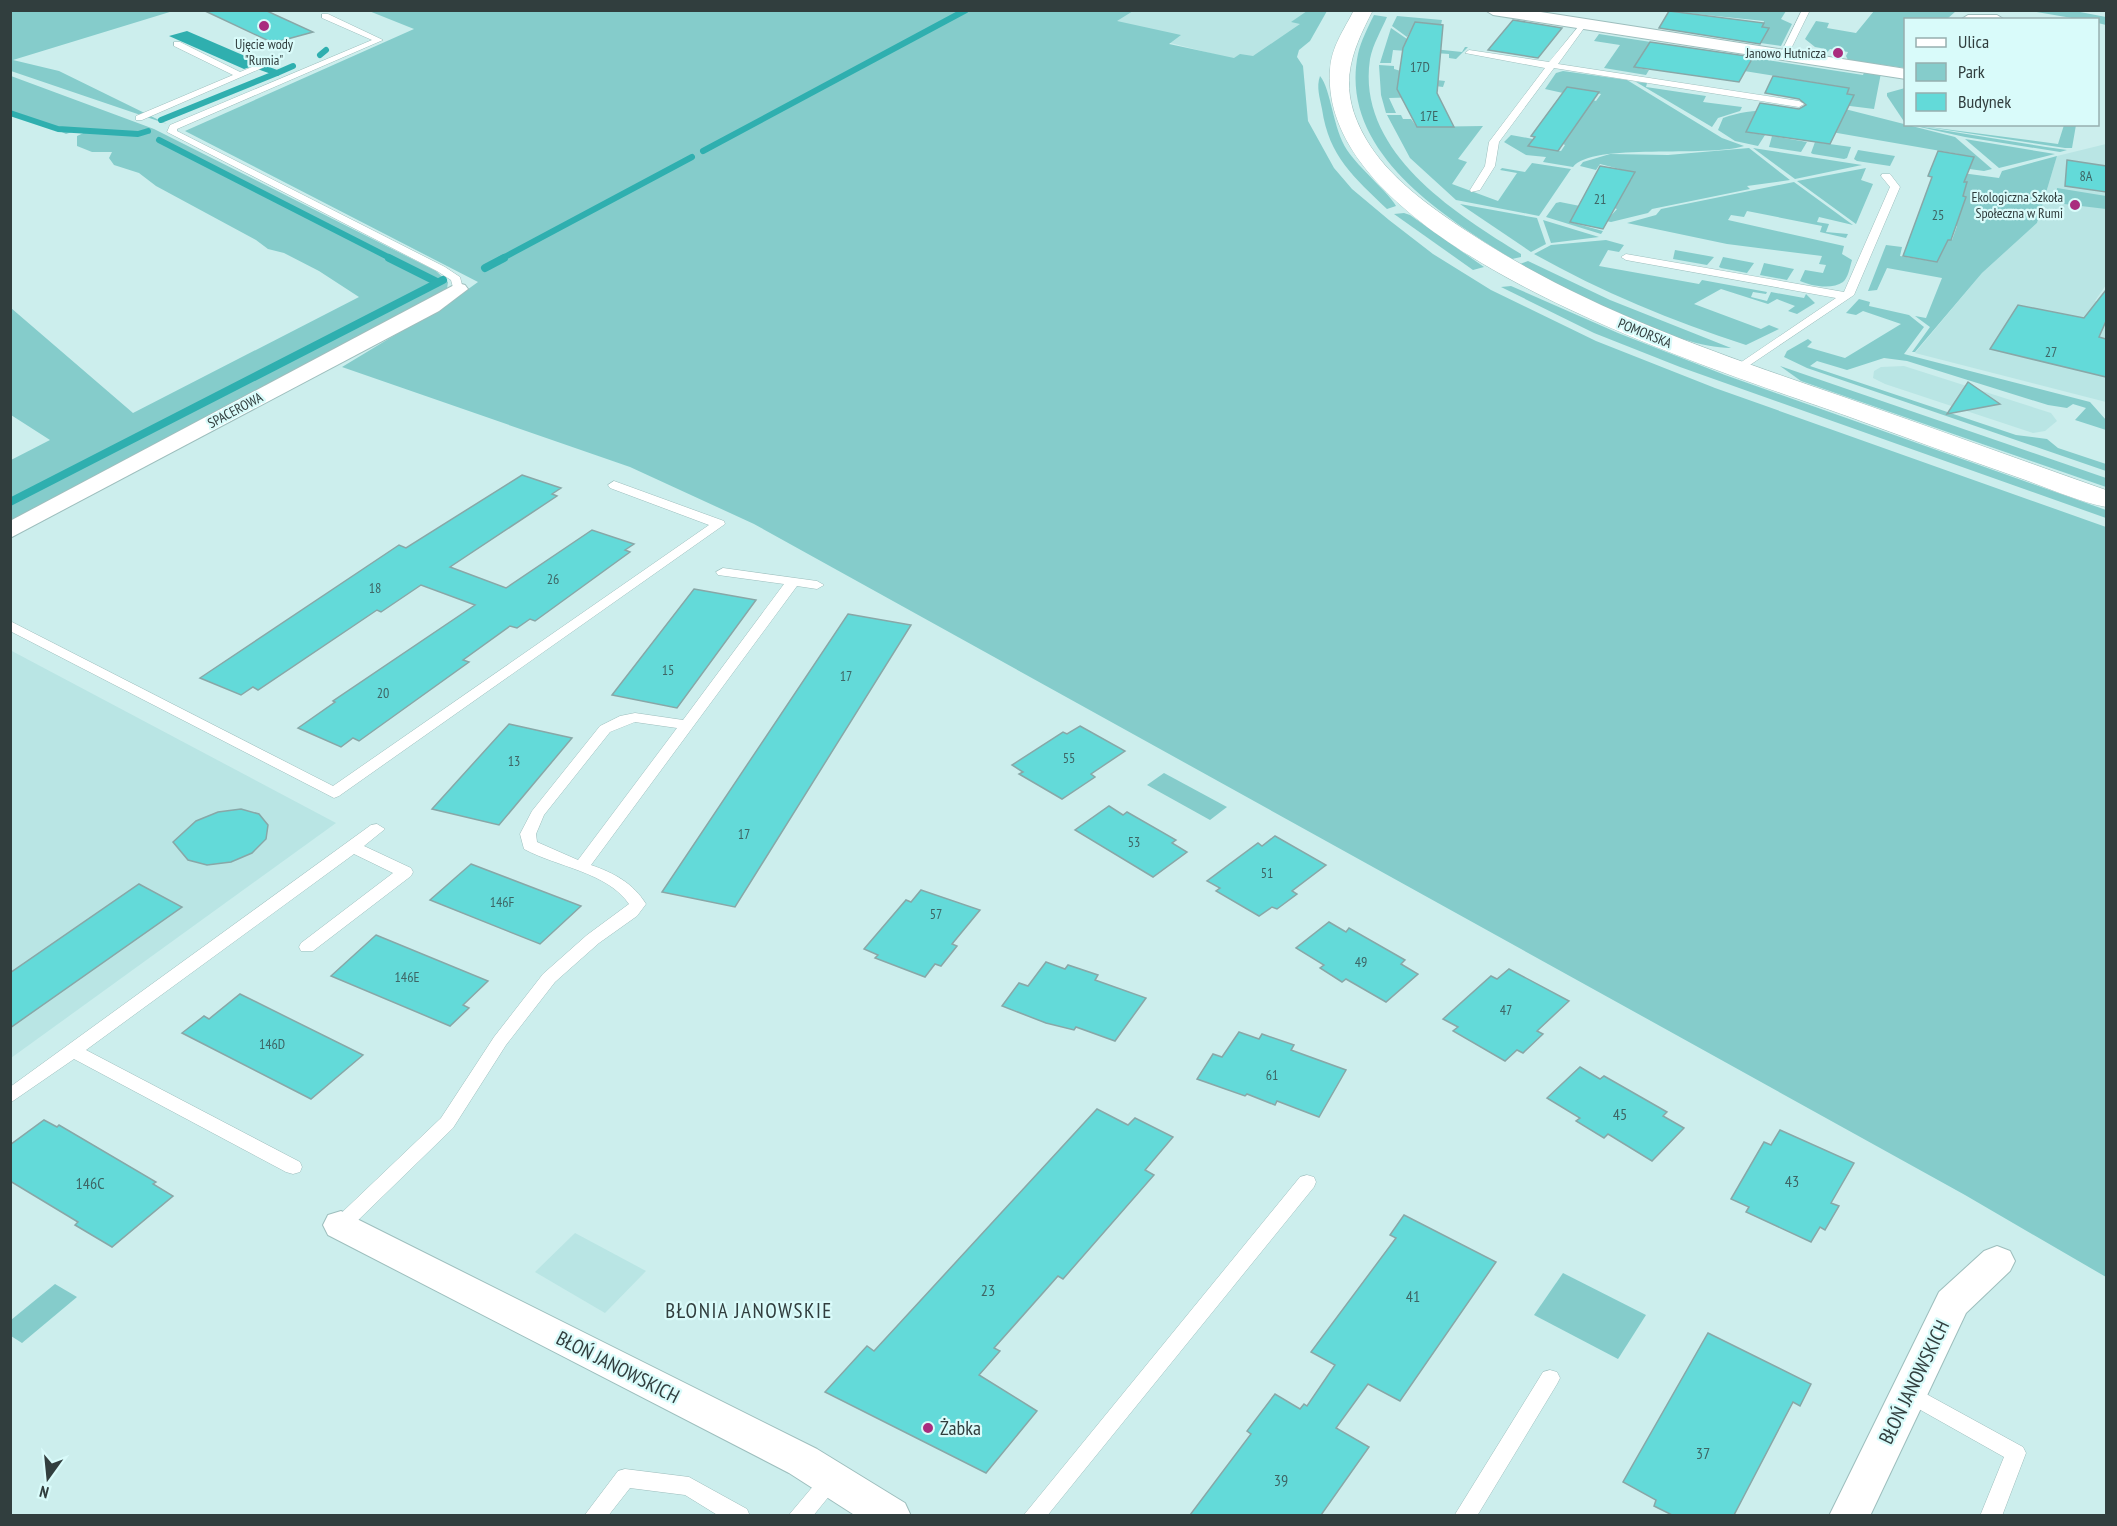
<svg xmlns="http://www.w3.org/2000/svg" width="2117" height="1526" viewBox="0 0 2117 1526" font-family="'PT Sans Narrow',sans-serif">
	<rect width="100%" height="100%" fill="#cceeed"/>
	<!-- built -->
	<g fill="#b9e5e4">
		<polygon points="1090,10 1313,11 1280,71 1108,27"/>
		<polygon points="2106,144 2106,285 2095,301 2106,304 2106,402 1915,353 1982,273 2037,223 2057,156"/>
		<polygon points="1904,366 2051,413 2057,421 2045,431 2033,433 1885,384 1873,378 1874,371 1881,367"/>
		<polygon points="10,650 336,823 11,1058 10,1058"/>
		<polygon points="575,1233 646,1271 605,1313 535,1272"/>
	</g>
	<!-- green -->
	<g fill="#85cccb">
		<polygon points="10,11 173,11 13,60 59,71 167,124 11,71"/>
		<polygon points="369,11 1133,11 1117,21 1181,35 1169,44 1234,58 1240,54 1253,56 1300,24 1291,22 1307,11 1327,11 1310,41 1299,50 1297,57 1303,66 1308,121 1334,168 1352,189 1389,220 1433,254 1491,290 1596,341 1715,388 2106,527 2106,1277 1965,1195 754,524 630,467 342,367 453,300 478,282 185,131 414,29"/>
		<polygon points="1667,11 1786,11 1781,19 1792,24 1781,46 1746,41 1766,33 1768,28 1762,27 1764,21"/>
		<polygon points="1874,11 1874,10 1956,11 1947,19 1906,20 1905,68 1848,60 1846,56 1848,52 1830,49 1826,54 1826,49 1815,47 1805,39 1816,21 1829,23 1827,28 1856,33"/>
		<polygon points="2030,11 2075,11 2106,17 2106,25 2098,23 2098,20 2078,19"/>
		<path d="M1374,15L1387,17C1381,31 1373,44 1370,59C1356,151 1454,213 1521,254V257L1512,259C1443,216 1338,151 1358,54C1361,41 1368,27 1374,15Z"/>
		<polygon points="1397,16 1442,20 1441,25 1416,22 1407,37 1392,26"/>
		<polygon points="1391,28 1407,39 1405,46 1462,52 1465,47 1468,47 1456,59 1449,58 1449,54 1393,50 1391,63 1380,63"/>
		<polygon points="1599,34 1863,75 1865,70 1881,73 1874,109 1834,104 1854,95 1847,94 1849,88 1738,70 1634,67 1649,70 1646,75 1604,68 1620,45 1594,41"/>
		<polygon points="1379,65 1394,66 1394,69 1428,79 1445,81 1443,87 1428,85 1425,97 1389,98 1396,113 1386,113 1381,95"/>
		<path d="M1563,71L1627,80L1722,138L1744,146C1707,158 1592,142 1573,167L1543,162L1546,157L1526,155L1504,142L1511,135L1533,139L1529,146L1561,151L1565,145L1563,144L1593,100L1596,101L1601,94L1568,87L1563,93L1545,89L1556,73Z"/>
		<polygon points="11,76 154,129 436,271 448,282 447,289 11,525 11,460 50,440 11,415 11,308 133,413 359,297 319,271 284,253 268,249 256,240 156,186 139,173 114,165 109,158 112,152 92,152 77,146 77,136 90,130 81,129 66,134 35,119 13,116 11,112"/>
		<path d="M1320,76C1331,89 1333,129 1347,150C1358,167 1391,195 1396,206L1387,209C1354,177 1329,157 1322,109C1320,98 1316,87 1320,76Z"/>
		<polygon points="1636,82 1647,83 1646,87 1706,96 1703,102 1742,107 1740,111 1718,118 1712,127"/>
		<polygon points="1905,88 1906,88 1905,123 1887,96 1887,93"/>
		<path d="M1841,108L1955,137L1992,169L1984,171L1962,168L1958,154L1820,130L1749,125L1746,132L1765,135L1758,146L1735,141L1718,130L1723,118C1760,104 1799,112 1837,117Z"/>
		<polygon points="1387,115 1401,115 1403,119 1411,119 1417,127 1483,126 1458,159 1467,162 1452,184 1498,201 1517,173 1500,170 1502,168 1525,172 1532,163 1571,169 1539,216 1456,200 1410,158"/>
		<polygon points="1911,125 2046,147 2067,150 2060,152 1965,137"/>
		<polygon points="1914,125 2058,144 2064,125 2076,125 2072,148 2065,148"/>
		<polygon points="1772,136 1807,142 1801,152 1769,147"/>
		<polygon points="1965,139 2055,154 1999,168"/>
		<polygon points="1815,142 1851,147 1847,158 1844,159 1813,154 1811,153"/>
		<polygon points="1749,148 1790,180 1747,186 1750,189 1652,209 1648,213 1611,222 1606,221 1617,209 1614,208 1627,180 1631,180 1635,173 1600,164 1596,170 1580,166 1583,162 1610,154 1668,155"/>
		<polygon points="1753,148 1862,165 1795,179"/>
		<polygon points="1858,150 1895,156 1890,166 1857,161 1854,159"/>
		<polygon points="2057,156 2037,223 1982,273 1915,352 1912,352 1930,327 1915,316 1926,318 1942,278 1887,268 1877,290 1868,291 1886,245 1902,247 1900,256 1937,262 1948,240 1952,240 1957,226 1953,224 1966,197 1963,196 1967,183 1964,182 1962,173 1999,178 2002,171"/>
		<polygon points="1866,168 1861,180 1873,184 1856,224 1797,181"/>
		<path d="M1794,182L1853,225L1819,217L1817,222L1829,224L1826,232L1848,234L1846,238L1820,232L1822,226L1747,211L1744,217L1731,215L1728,220L1844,246L1842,254L1852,260C1850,267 1848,278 1843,282C1832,290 1811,286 1800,281L1805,270L1823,273L1826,265L1819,264L1822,256L1727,244L1627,223L1656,215L1661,209Z"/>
		<polygon points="2057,188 2106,196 2106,209 2056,203"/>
		<polygon points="1560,202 1580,206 1570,222 1603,231 1601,234 1546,217 1556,203"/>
		<polygon points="1460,204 1537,218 1546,244 1531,252"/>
		<polygon points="1404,213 1410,215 1484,267 1473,270 1394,214"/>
		<polygon points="1543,220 1599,237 1551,243"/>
		<path d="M1606,240L1624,245L1619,252L1608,250L1599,266L1699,284L1702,280L1767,292L1766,294L1753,292L1751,297L1767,301L1771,292L1804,298L1806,294L1815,303L1797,314L1788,311L1795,306L1777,299L1768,304L1721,289L1694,304L1761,329L1769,325L1779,329L1746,345C1672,321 1602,292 1534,254L1551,245Z"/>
		<polygon points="1675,250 1714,257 1707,265 1673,259"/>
		<polygon points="1723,257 1754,263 1747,273 1721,268 1719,267"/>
		<path d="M1528,261L1610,300L1731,348C1673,347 1572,292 1520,264Z"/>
		<polygon points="1764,263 1794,269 1787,280 1760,275"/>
		<polygon points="1511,286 1618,333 1725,375 2106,510 2106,518 1680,367 1594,333 1501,287"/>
		<polygon points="1859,299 1870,302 1869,306 1909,315 1924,327 1904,354 2090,402 2106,420 2106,430 2075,420 2086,408 2073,404 2067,408 2048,405 1907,361 1884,358 1847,370 1817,361 1810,366 2016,435 2047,439 2058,448 2106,464 2106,471 1807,368 1784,357 1787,351 1808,339 1812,342 1807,347 1845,358 1901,324 1863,311 1856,315 1846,313"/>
		<polygon points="1780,366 2106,478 2106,487 1801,381"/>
		<polygon points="1164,773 1227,807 1210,820 1147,785"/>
		<polygon points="1563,1273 1646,1315 1618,1359 1534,1315"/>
		<polygon points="55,1284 77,1297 22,1343 11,1336 11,1320"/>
	</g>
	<!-- water -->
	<polygon fill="#2fafaf" points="187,31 261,63 244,69 169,36"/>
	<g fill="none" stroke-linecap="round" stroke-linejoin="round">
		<!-- stream-far1 -->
		<g stroke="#2fafaf" stroke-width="6">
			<polyline points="320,55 326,50"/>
			<polyline points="277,73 293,66"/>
			<polyline points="10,113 58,129 138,134 148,131"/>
			<polyline points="161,120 277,73 255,65"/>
			<polyline points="159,140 392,259"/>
			<polyline points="703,151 966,10"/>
			<polyline points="501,259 692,157"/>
		</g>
		<!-- stream -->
		<g stroke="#2fafaf" stroke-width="8">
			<polyline points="389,258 437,282"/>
			<polyline points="485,268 504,258"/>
			<polyline points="10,502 443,280"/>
		</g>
	</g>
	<!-- building -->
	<g fill="#63dad9" stroke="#88a7a7" stroke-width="1.5">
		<polygon points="203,10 267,11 313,32 273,43"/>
		<polygon points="1669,11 1764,23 1762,27 1769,28 1760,44 1659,28"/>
		<polygon points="1513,20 1562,28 1538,58 1488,50"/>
		<polygon points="1415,22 1443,25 1437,93 1454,127 1417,127 1397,89 1403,48"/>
		<polygon points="1650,42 1753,57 1739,82 1634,67"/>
		<polygon points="1773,76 1849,88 1847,94 1854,95 1830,144 1746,132 1760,103 1799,109 1806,105 1799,99 1765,93"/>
		<polygon points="1567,87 1599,92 1558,151 1528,146 1535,137 1531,136"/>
		<polygon points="1938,151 1974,157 1964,182 1967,182 1963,196 1966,197 1951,240 1948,240 1937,262 1903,256 1932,177 1928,176"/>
		<polygon points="2067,160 2106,166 2106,192 2065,186"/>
		<polygon points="1600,166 1635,172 1603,229 1570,222"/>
		<polygon points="2106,290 2106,321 2099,337 2106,339 2106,377 1990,349 2018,305 2084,318"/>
		<polygon points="1968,382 2000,404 1947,414"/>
		<polygon points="522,475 561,488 552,494 557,496 450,567 506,588 592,530 634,544 625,550 630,552 535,621 530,619 517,628 510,626 463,660 469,662 359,741 353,738 341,747 298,728 335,702 333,701 475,605 421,585 381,612 377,610 258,690 253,687 241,695 200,678 399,545 406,548"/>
		<polygon points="694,589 756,600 677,708 612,695"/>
		<polygon points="848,614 911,625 735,907 662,892"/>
		<polygon points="509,724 572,738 499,825 432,809"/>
		<polygon points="1080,726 1125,751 1091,774 1095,777 1062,799 1019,774 1023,772 1012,765 1063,732 1067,734"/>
		<polygon points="1109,806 1123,815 1127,812 1176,840 1172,843 1187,852 1153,877 1075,830"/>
		<polygon points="241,809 259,814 268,825 266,839 252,853 231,862 207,865 188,860 173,842 196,821 218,812"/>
		<polygon points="1275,836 1326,865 1292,891 1297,894 1277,909 1272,907 1259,916 1216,891 1220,888 1207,881 1258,843 1262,846"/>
		<polygon points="471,864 581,906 540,944 430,900"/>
		<polygon points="139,884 182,907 10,1028 10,973"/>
		<polygon points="921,890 980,910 952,944 957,946 941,966 935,964 925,977 875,958 878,955 864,949 906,900 911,902"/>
		<polygon points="1329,922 1346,932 1349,928 1405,960 1401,964 1418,974 1386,1002 1346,979 1342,982 1320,968 1324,965 1296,948"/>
		<polygon points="376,935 488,981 463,1005 469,1008 450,1026 331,976"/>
		<polygon points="1046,962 1065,969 1068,965 1098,975 1095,980 1146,998 1115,1041 1076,1027 1074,1030 1046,1023 1002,1006 1019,983 1028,986"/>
		<polygon points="1509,969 1569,1001 1537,1031 1543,1034 1523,1053 1517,1050 1505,1061 1453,1031 1458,1027 1443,1019 1491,976 1497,979"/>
		<polygon points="240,994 363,1055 311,1099 182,1033 204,1016 209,1019"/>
		<polygon points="1239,1032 1259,1039 1262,1034 1294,1045 1291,1050 1346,1070 1319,1117 1277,1101 1275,1105 1247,1094 1245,1096 1197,1079 1213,1054 1222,1057"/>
		<polygon points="1580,1067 1600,1079 1604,1076 1667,1112 1663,1116 1684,1128 1652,1161 1608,1134 1604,1138 1576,1121 1580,1118 1547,1098"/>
		<polygon points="1097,1109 1128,1125 1135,1118 1173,1137 1145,1170 1154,1175 1063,1279 1058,1276 994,1348 1000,1351 979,1375 1037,1411 986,1473 825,1392 867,1346 874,1351"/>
		<polygon points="44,1120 57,1127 59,1125 156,1182 153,1184 173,1196 112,1247 75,1225 78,1222 10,1181 10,1145"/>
		<polygon points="1780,1130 1854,1163 1831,1203 1839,1206 1825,1230 1820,1227 1811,1242 1746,1212 1749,1207 1731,1199 1764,1142 1771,1145"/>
		<polygon points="1404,1215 1496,1262 1400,1401 1368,1384 1336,1428 1369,1447 1321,1515 1190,1515 1251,1434 1247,1431 1275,1394 1300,1409 1304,1404 1307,1406 1335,1365 1311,1352 1396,1238 1390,1235"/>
		<polygon points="1708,1333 1811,1384 1800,1406 1793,1402 1734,1515 1672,1515 1654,1506 1656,1500 1623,1482"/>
	</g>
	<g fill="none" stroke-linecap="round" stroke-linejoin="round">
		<!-- lane casing -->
		<g stroke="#9dbebd" stroke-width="1">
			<g id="lane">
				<polygon points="1802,10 1810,10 1788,55 1781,57 1780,55"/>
				<polygon points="322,14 328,14 383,40 177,129 177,131 445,267 460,277 463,289 462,291 454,291 451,280 437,271 167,132 170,125 372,40 322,18"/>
				<polygon points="1583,21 1587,24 1558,64 1799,101 1804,104 1799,107 1554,68 1499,142 1495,166 1480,190 1471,192 1470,190 1485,166 1489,142 1545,68 1465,53 1469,50 1549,62"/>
				<polygon points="174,42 180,42 240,72 264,62 271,64 142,120 136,120 136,116 233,75 174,46"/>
				<polygon points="1882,174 1890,174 1900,187 1854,295 1741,371 1733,371 1731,369 1836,298 1626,260 1621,257 1626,254 1844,292 1890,187 1881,176"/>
				<polygon points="614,481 724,521 725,524 339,796 334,798 10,631 10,621 333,786 709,525 610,488 608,485"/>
				<path d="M723,568L817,581L824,585L817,589L797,586L591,865C614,873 633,883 646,904L637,916L599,943L555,982L506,1045L453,1128L348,1230L341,1232L334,1230L331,1225L334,1220L441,1118L494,1037L543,974L587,935L629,904C607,872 557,867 524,849L520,834L532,811L600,726L620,716L635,713L683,720L784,584L718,575L716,572ZM635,722L677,728L578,860L537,842L536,834L544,815L610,732Z"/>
				<polygon points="377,824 385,829 364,846 411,868 413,872 411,876 313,951 301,951 299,947 301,943 393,873 354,854 86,1050 300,1162 302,1167 300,1172 293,1174 286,1172 74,1059 10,1103 10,1087 371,825"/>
				<polygon points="1307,1175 1314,1177 1316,1182 1314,1187 1047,1516 1023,1516 1300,1177"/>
				<polygon points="1550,1370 1557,1372 1560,1378 1557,1384 1477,1516 1454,1516 1543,1372"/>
				<polygon points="1908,1384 2023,1447 2026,1453 2002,1516 1980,1516 2004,1457 1901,1399 1898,1393 1901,1387"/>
				<polygon points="625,1469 689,1477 747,1509 750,1516 719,1516 685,1495 630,1488 608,1516 584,1516 618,1471"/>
				<polygon points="832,1470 839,1472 843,1479 813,1516 788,1516 825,1472"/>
			</g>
		</g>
		<!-- street casing -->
		<g stroke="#9dbebd" stroke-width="2">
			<g id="street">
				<polygon points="1485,10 1528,10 1906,69 1906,79 1493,15"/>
				<polygon points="1968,15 1997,15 2005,20 1960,20"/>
				<polygon points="458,283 465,285 468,289 439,311 10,538 10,521"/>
				<polygon points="341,1211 817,1449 905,1503 911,1516 856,1516 789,1473 328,1235 323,1225 328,1215"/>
				<polygon points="1997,1246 2010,1251 2015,1261 2010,1271 1966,1313 1870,1516 1829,1516 1939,1292 1984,1251"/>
			</g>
		</g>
		<!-- secondary casing -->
		<g stroke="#9dbebd" stroke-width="1">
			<path id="secondary" d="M1354,10H1373C1349,56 1337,89 1366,139C1388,177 1429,206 1465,230C1581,307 1710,351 1841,396C1930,427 2018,459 2106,490V507C2076,501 2046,487 2017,477C1960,457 1904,437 1847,416C1715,369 1318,248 1330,70C1331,47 1344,30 1354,10Z"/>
		</g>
		<!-- lane -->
		<use href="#lane" fill="#fff" fill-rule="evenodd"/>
		<!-- street -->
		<use href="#street" fill="#fff" fill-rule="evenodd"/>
		<!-- secondary -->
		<use href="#secondary" fill="#fff" fill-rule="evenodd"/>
	</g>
	<!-- markers -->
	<g fill="#a92c7e" stroke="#d9fbfa" stroke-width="2">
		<circle cx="264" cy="26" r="6"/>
		<circle cx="1838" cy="53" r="6"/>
		<circle cx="2075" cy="205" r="6"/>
		<circle cx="928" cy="1428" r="6"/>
	</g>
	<g text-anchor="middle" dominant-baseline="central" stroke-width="4.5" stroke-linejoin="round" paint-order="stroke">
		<!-- far-poi labels -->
		<g font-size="14" fill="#313e3e" stroke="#d9fbfa" text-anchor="end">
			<text x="264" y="44" text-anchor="middle">Ujęcie wody<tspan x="264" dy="16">"Rumia"</tspan></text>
			<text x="1826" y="53">Janowo Hutnicza</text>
			<text x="2063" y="197">Ekologiczna Szkoła<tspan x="2063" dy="16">Społeczna w Rumi</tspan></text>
		</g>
		<!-- number labels -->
		<g font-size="14" fill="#3e6565">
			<text x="1420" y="67">17D</text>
			<text x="1429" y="116">17E</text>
			<text x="2086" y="176">8A</text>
			<text x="1600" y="199">21</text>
			<text x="1938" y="215">25</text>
			<text x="2051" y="352">27</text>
			<text x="553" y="579">26</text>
			<text x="375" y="588">18</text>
			<text x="668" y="670">15</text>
			<text x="846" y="676">17</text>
			<text x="383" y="693">20</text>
			<text x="1069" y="758">55</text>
			<text x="514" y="761">13</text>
			<text x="744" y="834">17</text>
			<text x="1134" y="842">53</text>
			<text x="1267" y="873">51</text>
			<text x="502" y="902">146F</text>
			<text x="936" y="914">57</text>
			<text x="1361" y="962">49</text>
			<text x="407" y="977">146E</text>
			<text x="1506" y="1010">47</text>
			<text x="272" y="1044">146D</text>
			<text x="1272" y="1075">61</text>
		</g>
		<!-- far-street labels -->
		<g font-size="14" fill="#313e3e" stroke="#d9fbfa">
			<text transform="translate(1645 333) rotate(22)">POMORSKA</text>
			<text transform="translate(235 410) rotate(-28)">SPACEROWA</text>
		</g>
		<!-- near-number labels -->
		<g font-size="16" fill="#3e6565">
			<text x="1620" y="1114">45</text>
			<text x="1792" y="1181">43</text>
			<text x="90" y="1183">146C</text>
			<text x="988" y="1290">23</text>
			<text x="1413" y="1296">41</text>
			<text x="1703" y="1453">37</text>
			<text x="1281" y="1480">39</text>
		</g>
		<!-- near-street labels -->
		<g font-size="20" fill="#313e3e" stroke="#d9fbfa">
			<text transform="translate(618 1367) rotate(27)">BŁOŃ JANOWSKICH</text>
			<text transform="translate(1914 1382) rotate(-64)">BŁOŃ JANOWSKICH</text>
		</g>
		<!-- near-poi labels -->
		<g font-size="20" fill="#313e3e" stroke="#d9fbfa" text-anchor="start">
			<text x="940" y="1428">Żabka</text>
		</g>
		<!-- near-neighbourhood labels -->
		<g font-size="21" letter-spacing="1.5" fill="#313e3e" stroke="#d9fbfa">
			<text x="749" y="1310">BŁONIA JANOWSKIE</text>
		</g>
	</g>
	<!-- border -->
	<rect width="2117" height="1526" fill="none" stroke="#313e3e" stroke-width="24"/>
	<!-- legend -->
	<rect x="1904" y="18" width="195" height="108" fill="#d9fbfa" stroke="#96afaf" stroke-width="1.5"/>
	<rect x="1916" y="38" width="30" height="9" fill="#ffffff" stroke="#96afaf" stroke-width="1.5"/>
	<text x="1958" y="48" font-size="18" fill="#313e3e">Ulica</text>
	<rect x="1916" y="63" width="30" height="18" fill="#85cccb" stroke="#96afaf" stroke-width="1.5"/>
	<text x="1958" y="78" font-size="18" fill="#313e3e">Park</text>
	<rect x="1916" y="93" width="30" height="18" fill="#63dad9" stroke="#96afaf" stroke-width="1.5"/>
	<text x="1958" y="108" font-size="18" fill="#313e3e">Budynek</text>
	<!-- north arrow -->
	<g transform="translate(48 1478) rotate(195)" stroke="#d9fbfa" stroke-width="4.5" paint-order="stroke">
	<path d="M0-4.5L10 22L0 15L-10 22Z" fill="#313e3e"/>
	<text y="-9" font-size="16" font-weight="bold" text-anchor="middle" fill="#313e3e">N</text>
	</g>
</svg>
